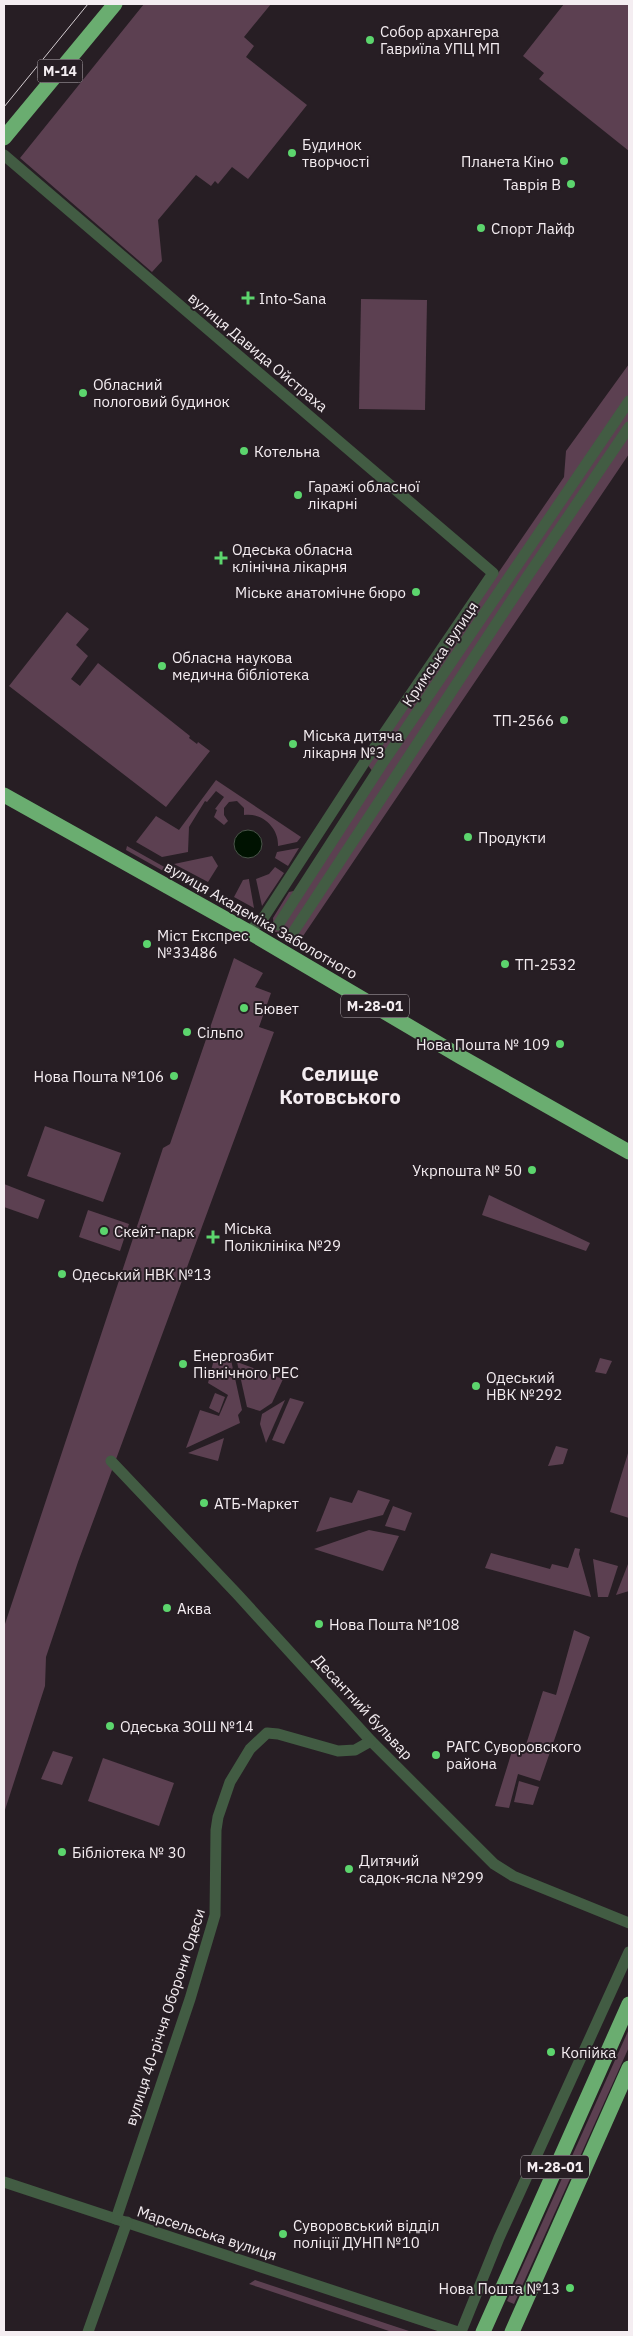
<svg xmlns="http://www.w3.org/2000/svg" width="633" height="2336" viewBox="0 0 633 2336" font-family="'IBM Plex Sans',sans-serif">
	<rect width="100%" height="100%" fill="#271e24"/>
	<!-- green -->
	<g fill="#5c4051">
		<polygon points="144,4 271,4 244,37 254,46 246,57 307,105 248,179 232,167 218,184 215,181 211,186 196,175 158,220 162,261 152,272 20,158"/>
		<polygon points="564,4 629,4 629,151 539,79 544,73 523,56"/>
		<polygon points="361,299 427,300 425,410 359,409"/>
		<polygon points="629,364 629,454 297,945 274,931 273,918 289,892 298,890 373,772 367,764 564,477 566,451"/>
		<polygon points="67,612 89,629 76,645 88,656 71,679 80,686 98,663 190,736 189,738 197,744 198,742 210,751 166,807 9,686"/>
		<path d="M216,780L301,837L297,842L278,846C279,828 262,812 244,815V808L237,801L229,802L224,808V815L228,821L224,825L214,817L217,810L215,809L224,797L216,791L207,802L205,801L189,827L188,852L162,857L136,842L156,816L179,830Z"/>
		<polygon points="127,846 200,887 197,890 126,850"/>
		<polygon points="299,848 288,866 275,858 277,852"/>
		<polygon points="212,856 218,866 208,882 174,864"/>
		<polygon points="275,867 284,873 262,906 256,879 269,874"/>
		<polygon points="249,879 249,880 254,908 234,897 243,880"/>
		<polygon points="234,958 263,973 255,987 271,993 259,1027 274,1032 78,1562 46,1657 45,1686 4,1813 4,1627 163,1148 170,1144"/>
		<polygon points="45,1126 121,1153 103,1202 27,1176"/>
		<polygon points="4,1184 45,1200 38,1219 4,1207"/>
		<polygon points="489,1195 590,1243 586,1251 482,1215"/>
		<polygon points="88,1210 129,1224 120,1251 79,1237"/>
		<polygon points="215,1355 231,1360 242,1410 238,1415 240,1423 186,1448 200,1410 219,1416 228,1395 208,1383"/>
		<polygon points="600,1358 612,1361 606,1374 595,1372"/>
		<polygon points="237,1362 283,1379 272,1403 260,1411 247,1407"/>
		<polygon points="215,1393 225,1397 219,1413 209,1408"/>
		<polygon points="290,1398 304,1402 284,1444 272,1440"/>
		<polygon points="285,1400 266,1443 260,1424 262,1414"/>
		<polygon points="224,1438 218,1461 188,1453"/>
		<polygon points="556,1446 568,1449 563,1464 548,1466"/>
		<polygon points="629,1450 629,1518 610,1512"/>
		<polygon points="358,1490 390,1500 383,1515 316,1532 330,1497 352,1503"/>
		<polygon points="393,1506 412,1513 405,1531 385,1526"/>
		<polygon points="369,1530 399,1536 383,1571 314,1549"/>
		<polygon points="575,1548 580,1549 579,1554 591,1597 485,1568 491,1553 550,1569 552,1564 568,1568"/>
		<polygon points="593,1559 618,1566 608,1597 598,1597"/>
		<polygon points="628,1564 629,1591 616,1595"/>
		<polygon points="574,1630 590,1637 540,1781 518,1774 509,1808 495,1806 513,1748 524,1751 543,1691 556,1695"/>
		<polygon points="53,1751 73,1757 62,1785 41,1779"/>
		<polygon points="103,1758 174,1783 159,1826 88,1801"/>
		<polygon points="519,1781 539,1787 533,1805 514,1802"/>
		<polygon points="629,2029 629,2047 514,2304 507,2301"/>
		<polygon points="255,2280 412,2332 392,2332 249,2284"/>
	</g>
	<!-- water -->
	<circle fill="#001201" stroke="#495449" cx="248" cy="844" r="14"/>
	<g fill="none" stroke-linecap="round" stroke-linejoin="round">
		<!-- minor -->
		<g stroke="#425c43" stroke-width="11">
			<polyline points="4,155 493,573 366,760 264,917 249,932"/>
			<polyline points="278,925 382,764 629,401"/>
			<polyline points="292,934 527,577 629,427"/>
			<polyline points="111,1461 238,1595 371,1741 494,1864 513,1876 629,1923"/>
			<polyline points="4,2182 458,2332"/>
			<polyline points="116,2219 190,1999 215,1915 216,1830 218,1817 230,1782 250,1749 267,1733 278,1734 338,1751 355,1750 371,1741"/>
			<polyline points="88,2332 127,2222"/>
			<polyline points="461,2332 499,2238 629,1952"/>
		</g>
		<!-- highway -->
		<g stroke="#6aad70" stroke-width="15">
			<polyline points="4,138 115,4"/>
			<polyline points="4,795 249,932 461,1057 629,1152"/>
			<polyline points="483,2332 629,2004"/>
			<polyline points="512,2332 629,2068"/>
		</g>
		<!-- tram -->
		<polyline stroke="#d3ccd0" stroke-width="1" points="4,107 88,4"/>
	</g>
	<!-- markers -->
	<g fill="#5cd56d" stroke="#271e24" stroke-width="2">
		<circle cx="370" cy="40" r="5"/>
		<circle cx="292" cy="153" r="5"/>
		<circle cx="564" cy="161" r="5"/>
		<circle cx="571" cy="184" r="5"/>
		<circle cx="481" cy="228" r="5"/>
		<path d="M245.5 290.5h5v5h5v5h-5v5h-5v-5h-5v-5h5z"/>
		<circle cx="83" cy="393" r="5"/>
		<circle cx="244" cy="451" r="5"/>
		<circle cx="298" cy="495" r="5"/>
		<path d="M218.5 550.5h5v5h5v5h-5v5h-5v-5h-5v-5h5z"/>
		<circle cx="416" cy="592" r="5"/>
		<circle cx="162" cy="666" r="5"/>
		<circle cx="564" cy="720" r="5"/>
		<circle cx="293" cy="744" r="5"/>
		<circle cx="468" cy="837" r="5"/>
		<circle cx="147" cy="944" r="5"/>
		<circle cx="505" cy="964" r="5"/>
		<circle cx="244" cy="1008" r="5"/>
		<circle cx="187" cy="1032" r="5"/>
		<circle cx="560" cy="1044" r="5"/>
		<circle cx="174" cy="1076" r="5"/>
		<circle cx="532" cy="1170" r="5"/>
		<circle cx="104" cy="1231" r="5"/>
		<path d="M210.5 1229.5h5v5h5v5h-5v5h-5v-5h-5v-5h5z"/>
		<circle cx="62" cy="1274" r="5"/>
		<circle cx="183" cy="1364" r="5"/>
		<circle cx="476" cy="1386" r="5"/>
		<circle cx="204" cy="1503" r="5"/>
		<circle cx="167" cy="1608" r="5"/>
		<circle cx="319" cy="1624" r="5"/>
		<circle cx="110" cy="1726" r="5"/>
		<circle cx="436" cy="1755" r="5"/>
		<circle cx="62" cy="1852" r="5"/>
		<circle cx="349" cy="1869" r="5"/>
		<circle cx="551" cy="2052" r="5"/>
		<circle cx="283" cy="2234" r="5"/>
		<circle cx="570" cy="2288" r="5"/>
	</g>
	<g text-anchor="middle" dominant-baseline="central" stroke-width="4" stroke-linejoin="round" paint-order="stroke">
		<!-- shield labels -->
		<g fill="#271e24" stroke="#b6afb4" stroke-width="1">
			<rect x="37.5" y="59.5" width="45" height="23" rx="4"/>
			<rect x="341" y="994.5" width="68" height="23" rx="4"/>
			<rect x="521" y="2155.5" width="68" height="23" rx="4"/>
		</g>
		<g font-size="14" font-weight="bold" fill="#f4edf1">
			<text x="60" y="71">М-14</text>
			<text x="375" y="1006">М-28-01</text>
			<text x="555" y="2167">М-28-01</text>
		</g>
		<!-- poi labels -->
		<g font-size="15" fill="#f4edf1" stroke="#271e24" text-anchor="start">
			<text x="380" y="31">Собор архангера<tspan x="380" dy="17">Гавриїла УПЦ МП</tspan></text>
			<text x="302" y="144">Будинок<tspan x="302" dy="17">творчості</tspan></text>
			<text x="554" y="161" text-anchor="end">Планета Кіно</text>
			<text x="561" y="184" text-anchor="end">Таврія В</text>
			<text x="491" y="228">Спорт Лайф</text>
			<text x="259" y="298">Into-Sana</text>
			<text x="93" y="384">Обласний<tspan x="93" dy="17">пологовий будинок</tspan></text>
			<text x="254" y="451">Котельна</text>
			<text x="308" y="486">Гаражі обласної<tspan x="308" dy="17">лікарні</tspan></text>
			<text x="232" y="549">Одеська обласна<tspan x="232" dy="17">клінічна лікарня</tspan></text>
			<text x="406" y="592" text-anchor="end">Міське анатомічне бюро</text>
			<text x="172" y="657">Обласна наукова<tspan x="172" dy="17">медична бібліотека</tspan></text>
			<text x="554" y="720" text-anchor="end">ТП-2566</text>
			<text x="303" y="735">Міська дитяча<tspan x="303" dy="17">лікарня №3</tspan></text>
			<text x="478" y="837">Продукти</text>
			<text x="157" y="935">Міст Експрес<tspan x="157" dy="17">№33486</tspan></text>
			<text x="515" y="964">ТП-2532</text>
			<text x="254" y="1008">Бювет</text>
			<text x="197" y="1032">Сільпо</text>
			<text x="550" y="1044" text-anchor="end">Нова Пошта № 109</text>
			<text x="164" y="1076" text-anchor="end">Нова Пошта №106</text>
			<text x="522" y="1170" text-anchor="end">Укрпошта № 50</text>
			<text x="224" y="1228">Міська<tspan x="224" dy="17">Поліклініка №29</tspan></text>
			<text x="114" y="1231">Скейт-парк</text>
			<text x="72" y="1274">Одеський НВК №13</text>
			<text x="193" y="1355">Енергозбит<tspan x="193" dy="17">Північного РЕС</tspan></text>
			<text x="486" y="1377">Одеський<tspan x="486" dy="17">НВК №292</tspan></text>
			<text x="214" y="1503">АТБ-Маркет</text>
			<text x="177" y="1608">Аква</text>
			<text x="329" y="1624">Нова Пошта №108</text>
			<text x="120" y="1726">Одеська ЗОШ №14</text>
			<text x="446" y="1746">РАГС Суворовского<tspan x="446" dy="17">района</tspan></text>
			<text x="72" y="1852">Бібліотека № 30</text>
			<text x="359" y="1860">Дитячий<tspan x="359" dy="17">садок-ясла №299</tspan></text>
			<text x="561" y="2052">Копійка</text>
			<text x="293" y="2225">Суворовський відділ<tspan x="293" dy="17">поліції ДУНП №10</tspan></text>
			<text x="560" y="2288" text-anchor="end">Нова Пошта №13</text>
		</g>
		<!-- street labels -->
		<g font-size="15" fill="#f4edf1" stroke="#271e24">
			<text transform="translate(258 352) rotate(40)">вулиця Давида Ойстраха</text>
			<text transform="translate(440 654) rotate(-56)">Кримська вулиця</text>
			<text transform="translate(261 920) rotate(30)">вулиця Академіка Заболотного</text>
			<text transform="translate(363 1707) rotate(47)">Десантний бульвар</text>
			<text transform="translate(165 2017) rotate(-72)">вулиця 40-річчя Оборони Одеси</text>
			<text transform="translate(207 2233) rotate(18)">Марсельська вулиця</text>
		</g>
		<!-- district labels -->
		<g font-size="20" font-weight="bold" fill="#f4edf1" stroke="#271e24">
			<text x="340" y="1073">Селище<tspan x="340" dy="23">Котовського</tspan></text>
		</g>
	</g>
	<!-- border -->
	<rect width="633" height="2336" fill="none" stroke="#f4edf1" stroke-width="10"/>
</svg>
